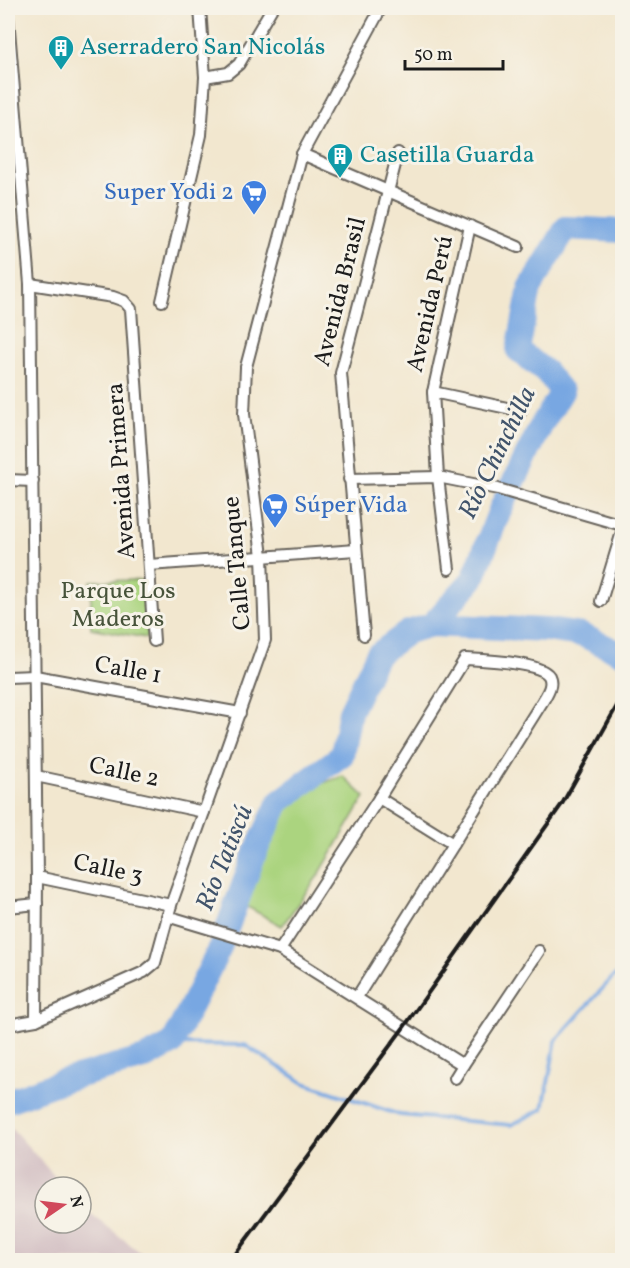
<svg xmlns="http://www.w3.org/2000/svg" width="630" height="1268" viewBox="0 0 630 1268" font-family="Vollkorn,serif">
	<rect width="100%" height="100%" fill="#f7f3e8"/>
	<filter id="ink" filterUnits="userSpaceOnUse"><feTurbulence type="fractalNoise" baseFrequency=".0167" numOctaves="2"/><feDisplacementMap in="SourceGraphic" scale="12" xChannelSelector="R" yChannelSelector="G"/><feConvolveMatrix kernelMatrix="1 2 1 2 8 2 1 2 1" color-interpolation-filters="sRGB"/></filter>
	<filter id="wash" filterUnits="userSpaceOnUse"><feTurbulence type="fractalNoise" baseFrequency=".008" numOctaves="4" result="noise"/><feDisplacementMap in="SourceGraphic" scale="24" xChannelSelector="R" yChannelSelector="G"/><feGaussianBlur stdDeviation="1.35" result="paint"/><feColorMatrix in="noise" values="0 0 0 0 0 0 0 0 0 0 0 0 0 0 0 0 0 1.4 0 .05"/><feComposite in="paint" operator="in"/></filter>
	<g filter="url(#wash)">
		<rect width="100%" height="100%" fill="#f2e7cf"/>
		<!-- industrial -->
		<polygon fill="#d2bec2" points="8,1124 64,1187 45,1187 45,1223 81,1223 81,1206 150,1260 8,1260"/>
		<!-- green -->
		<g fill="#abd47f" stroke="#64784e" stroke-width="1.5">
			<polygon points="143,580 147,638 91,628 91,581"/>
			<polygon points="343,776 365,797 320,873 282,926 235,900 271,801"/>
		</g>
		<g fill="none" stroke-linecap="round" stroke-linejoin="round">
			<!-- stream -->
			<polyline stroke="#78a7e2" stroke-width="4" points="172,1044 245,1045 304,1083 400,1115 511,1125 543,1109 556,1040 614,976 622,971"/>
			<!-- river -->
			<g stroke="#78a7e2" stroke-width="24">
				<polyline points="431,625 473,579 500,510 542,424 562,392 546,372 518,350 530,288 566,228 622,231"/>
				<polyline points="8,1101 65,1080 145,1058 172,1044 219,950 255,853 279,802 342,755 350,712 377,655 408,632 431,625 547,630 582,635 622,654"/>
			</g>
		</g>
	</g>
	<g filter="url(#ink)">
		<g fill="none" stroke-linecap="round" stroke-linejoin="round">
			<!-- street casing -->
			<g stroke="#67635b" stroke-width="14">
				<g id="street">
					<polyline points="8,17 30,284 37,877 36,1020"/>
					<polyline points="205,77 228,73 239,64 272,8"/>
					<polyline points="302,154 518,247"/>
					<polyline points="30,284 113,297 124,301 131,309 154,641"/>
					<polyline points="162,301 201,135 205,77 200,8"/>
					<polyline points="433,392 521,411"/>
					<polyline points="349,479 438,477 498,489 622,525"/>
					<polyline points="8,480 33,481"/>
					<polyline points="149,565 356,550"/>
					<polyline points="449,569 438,477 433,392 470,226"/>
					<polyline points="601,601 622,532"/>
					<polyline points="364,635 341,373 398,153"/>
					<polyline points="8,677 35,676 240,713"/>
					<polyline points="36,776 204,812"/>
					<polyline points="379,798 453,844"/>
					<polyline points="37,877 171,905"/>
					<polyline points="8,907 37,904"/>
					<polyline points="167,916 280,950 463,1065 539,951"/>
					<path d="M280,950L379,798L465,659C481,660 540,662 549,676C553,684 548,692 544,699L357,997"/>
					<polyline points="8,1025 36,1020 144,972 155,963 171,905 265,640 262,556 244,414 246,367 302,154 381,8"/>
					<polyline points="455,1078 463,1065"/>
				</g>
			</g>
			<!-- street -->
			<use href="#street" stroke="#fff" stroke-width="10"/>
			<!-- rail -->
			<polyline stroke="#1c1c1c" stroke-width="4" points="231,1260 404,1027 562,804 622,697"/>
		</g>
	</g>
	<!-- icons -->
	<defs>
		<g id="building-pin" transform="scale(1.35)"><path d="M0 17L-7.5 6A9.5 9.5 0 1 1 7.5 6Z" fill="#0f9aa8" stroke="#f7f3e8"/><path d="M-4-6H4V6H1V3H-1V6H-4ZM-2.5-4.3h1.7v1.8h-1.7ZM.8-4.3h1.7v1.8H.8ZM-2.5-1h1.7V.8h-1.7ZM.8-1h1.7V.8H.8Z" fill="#fff"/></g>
		<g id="supermarket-pin" transform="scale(1.35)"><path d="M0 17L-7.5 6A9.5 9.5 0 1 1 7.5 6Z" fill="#3f7fe0" stroke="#f7f3e8"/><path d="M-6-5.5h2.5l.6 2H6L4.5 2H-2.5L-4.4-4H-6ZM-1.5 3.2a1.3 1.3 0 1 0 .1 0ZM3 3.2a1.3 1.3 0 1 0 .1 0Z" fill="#fff"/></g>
	</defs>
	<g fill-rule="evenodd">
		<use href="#building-pin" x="61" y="48"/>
		<use href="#building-pin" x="340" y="156"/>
		<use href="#supermarket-pin" x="254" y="193"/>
		<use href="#supermarket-pin" x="275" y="506"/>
	</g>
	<g text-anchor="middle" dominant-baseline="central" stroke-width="6" stroke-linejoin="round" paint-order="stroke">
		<!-- culture labels -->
		<g font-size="24" fill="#0d838f" stroke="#f7f3e8" text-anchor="start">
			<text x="80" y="48">Aserradero San Nicolás</text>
			<text x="360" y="156">Casetilla Guarda</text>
		</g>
		<!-- shop labels -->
		<g font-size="24" fill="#366cbe" stroke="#f7f3e8" text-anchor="end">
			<text x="234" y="193">Super Yodi 2</text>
			<text x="294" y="506" text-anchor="start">Súper Vida</text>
		</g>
		<!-- street labels -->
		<g font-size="24" fill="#1c1c1c" stroke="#f7f3e8">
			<text transform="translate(341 292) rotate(-76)">Avenida Brasil</text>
			<text transform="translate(431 304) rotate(-77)">Avenida Perú</text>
			<text transform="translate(122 471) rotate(-94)">Avenida Primera</text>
			<text transform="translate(238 563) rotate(-95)">Calle Tanque</text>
			<text transform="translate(128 671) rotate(10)">Calle 1</text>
			<text transform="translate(124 773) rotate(12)">Calle 2</text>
			<text transform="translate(108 870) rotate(12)">Calle 3</text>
		</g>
		<!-- park labels -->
		<g font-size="24" fill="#47533a" stroke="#f7f3e8">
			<text x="118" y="592">Parque Los<tspan x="118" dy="28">Maderos</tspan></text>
		</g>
		<!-- water labels -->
		<g font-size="26" font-style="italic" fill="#41546b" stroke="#f7f3e8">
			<text transform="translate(498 453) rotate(-64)">Río Chinchilla</text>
			<text transform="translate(225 858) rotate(-68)">Río Tatiscú</text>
		</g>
	</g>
	<!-- margin -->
	<rect width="630" height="1268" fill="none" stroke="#f7f3e8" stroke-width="30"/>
	<!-- north arrow -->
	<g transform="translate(63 1205) rotate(76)"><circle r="28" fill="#f7f3e8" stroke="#9f9d96" stroke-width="1.5"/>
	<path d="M0-4.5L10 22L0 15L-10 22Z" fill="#d1495b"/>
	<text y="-9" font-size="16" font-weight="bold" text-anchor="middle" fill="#1c1c1c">N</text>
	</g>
	<!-- scale -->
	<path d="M405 60v9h98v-9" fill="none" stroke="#1c1c1c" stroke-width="3"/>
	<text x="414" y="60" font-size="18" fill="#1c1c1c" stroke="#f7f3e8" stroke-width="4.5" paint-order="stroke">50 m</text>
</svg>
